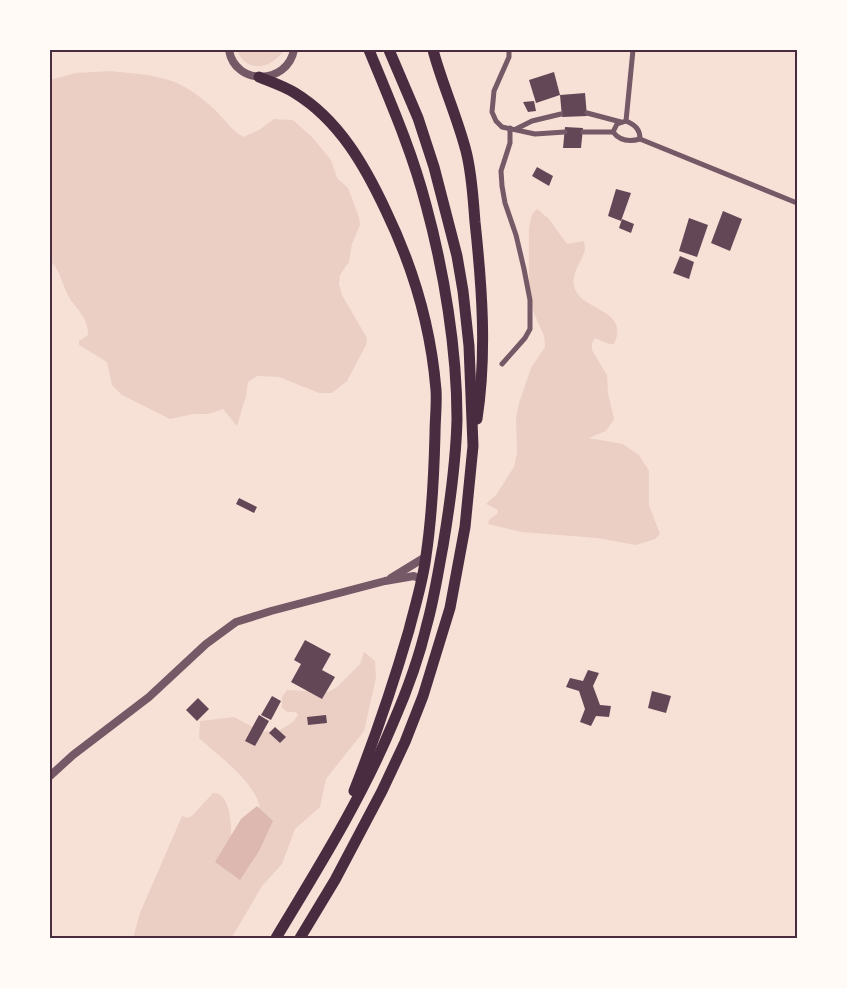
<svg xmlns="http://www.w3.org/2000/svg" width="847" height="988" viewBox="0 0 847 988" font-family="'PT Serif',serif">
	<rect width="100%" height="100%" fill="#f7e1d7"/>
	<!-- green -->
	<g fill="#ebcfc5">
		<path d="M237,50H284C272,69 246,74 237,50Z"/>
		<path d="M111,71C157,76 176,75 212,107C223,117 230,129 243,137L259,130L274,119L293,120L313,138L331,160L337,178L348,188L359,217L360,225L352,244L349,262L340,275L339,284L342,295L367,338L366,345L347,381L332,393H319L279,377L257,376L248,382L246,396L237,426L223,409L208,414H194L170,419L122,395L112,385L107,362L79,345V341L88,335C88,314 74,309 67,293C61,281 61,275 53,263L50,277V80L76,73Z"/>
		<path d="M537,209L549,219L567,244L584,241C584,244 585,246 585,249C583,261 571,272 574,286C579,311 631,308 614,344H609L595,338L592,343V350L607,375L608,393L614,419L606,431L589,438L623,444L639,455L649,471V505L660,534L655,539L636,545L597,538L521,532L488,524L489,520L497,514L498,510L486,504L496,495L514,467L517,453L516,418L519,403L531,368L545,347L544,336L533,311L529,288V228L532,214Z"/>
		<path d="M364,652L375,661L376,678L364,731L326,779L320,807L295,829L282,864L262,886L234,934L231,938H133L140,913L182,816L188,818L192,816L213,793C235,792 231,842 231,856C237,847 256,823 259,814C266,790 215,753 199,738L200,721L234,717L262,732L280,730L293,722L298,715L296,712H287L282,708V697L287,690L328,692L337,687L360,664Z"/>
	</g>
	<!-- water -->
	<polygon fill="#dcb8b0" points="257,806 273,821 259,851 240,880 215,862 241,819"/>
	<!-- building -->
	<g fill="#644757">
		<polygon points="554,72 560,95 536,103 529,80"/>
		<polygon points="585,93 587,116 562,117 560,95"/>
		<polygon points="534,101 536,111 528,112 523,102"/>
		<polygon points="565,127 583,128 581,148 563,148"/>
		<polygon points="537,167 553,176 549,186 532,176"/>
		<polygon points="616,189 631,193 621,221 608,216"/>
		<polygon points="723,211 742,219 730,251 711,243"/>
		<polygon points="689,218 708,225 697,257 679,251"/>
		<polygon points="622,219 634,224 631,233 619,228"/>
		<polygon points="680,256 694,262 689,279 673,273"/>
		<polygon points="239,498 257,507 254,513 236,504"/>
		<polygon points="305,640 331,654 322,670 335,677 322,699 291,682 301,664 294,660"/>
		<polygon points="588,670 599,673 593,686 600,705 611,706 609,717 596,716 591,726 580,722 585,709 579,691 566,687 570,678 583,681"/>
		<polygon points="652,691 671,696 666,713 648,708"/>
		<polygon points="272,696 281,701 271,720 261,715"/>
		<polygon points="198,698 209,709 197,721 186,710"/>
		<polygon points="259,715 269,721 255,746 245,741"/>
		<polygon points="326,715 327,723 308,725 307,717"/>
		<polygon points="275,727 286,737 280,743 269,733"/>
	</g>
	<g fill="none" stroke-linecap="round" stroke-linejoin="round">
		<!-- minor -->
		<g stroke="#755966" stroke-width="5">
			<polyline points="509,50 509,57 494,91 492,112 496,121 502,127 535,134 565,132"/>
			<polyline points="587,113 621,122"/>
			<polyline points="626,121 633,50"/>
			<polyline points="516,129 532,121 561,114"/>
			<path d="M583,132H613C620,141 630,142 640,139L797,203"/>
			<path d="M613,132L617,124L626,121C635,125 640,129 640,139"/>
			<polyline points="502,364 525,338 530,329 530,300 524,269 516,235 505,203 502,186 501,171 510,143 510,128"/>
		</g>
		<!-- tertiary -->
		<g stroke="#755966" stroke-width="8">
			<path d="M229,50C235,86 287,85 294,50"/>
			<polyline points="391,578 427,556"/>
			<polyline points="50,776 73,755 149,697 206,644 236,622 271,611 385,581 414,576 422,580"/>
		</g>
		<!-- motorway -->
		<g stroke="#4a2c40" stroke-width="11">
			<path d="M433,50C442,84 457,116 466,151C472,174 473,198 475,222C482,287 487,354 477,419"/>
			<path d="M259,77C271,82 284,86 295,93C339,120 365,166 386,211C413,267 431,328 436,390C437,404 435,419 435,434C434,474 432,516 426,556C423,581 415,606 409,630C393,685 375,738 354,791"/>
			<path d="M276,938C318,868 362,798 393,723C407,691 419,658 427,624C434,599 438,572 443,546C450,504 456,462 457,419C457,350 444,271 426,205C412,151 390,101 369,50"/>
			<polyline points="300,938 335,880 382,791 405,742 423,696 450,608 465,527 473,446 469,346 463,291 457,256 434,167 418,118 389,50"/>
		</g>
	</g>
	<!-- border -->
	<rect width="847" height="988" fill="none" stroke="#fffaf5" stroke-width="102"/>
	<rect x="51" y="51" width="745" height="886" fill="none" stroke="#4a2c40" stroke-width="2"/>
</svg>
